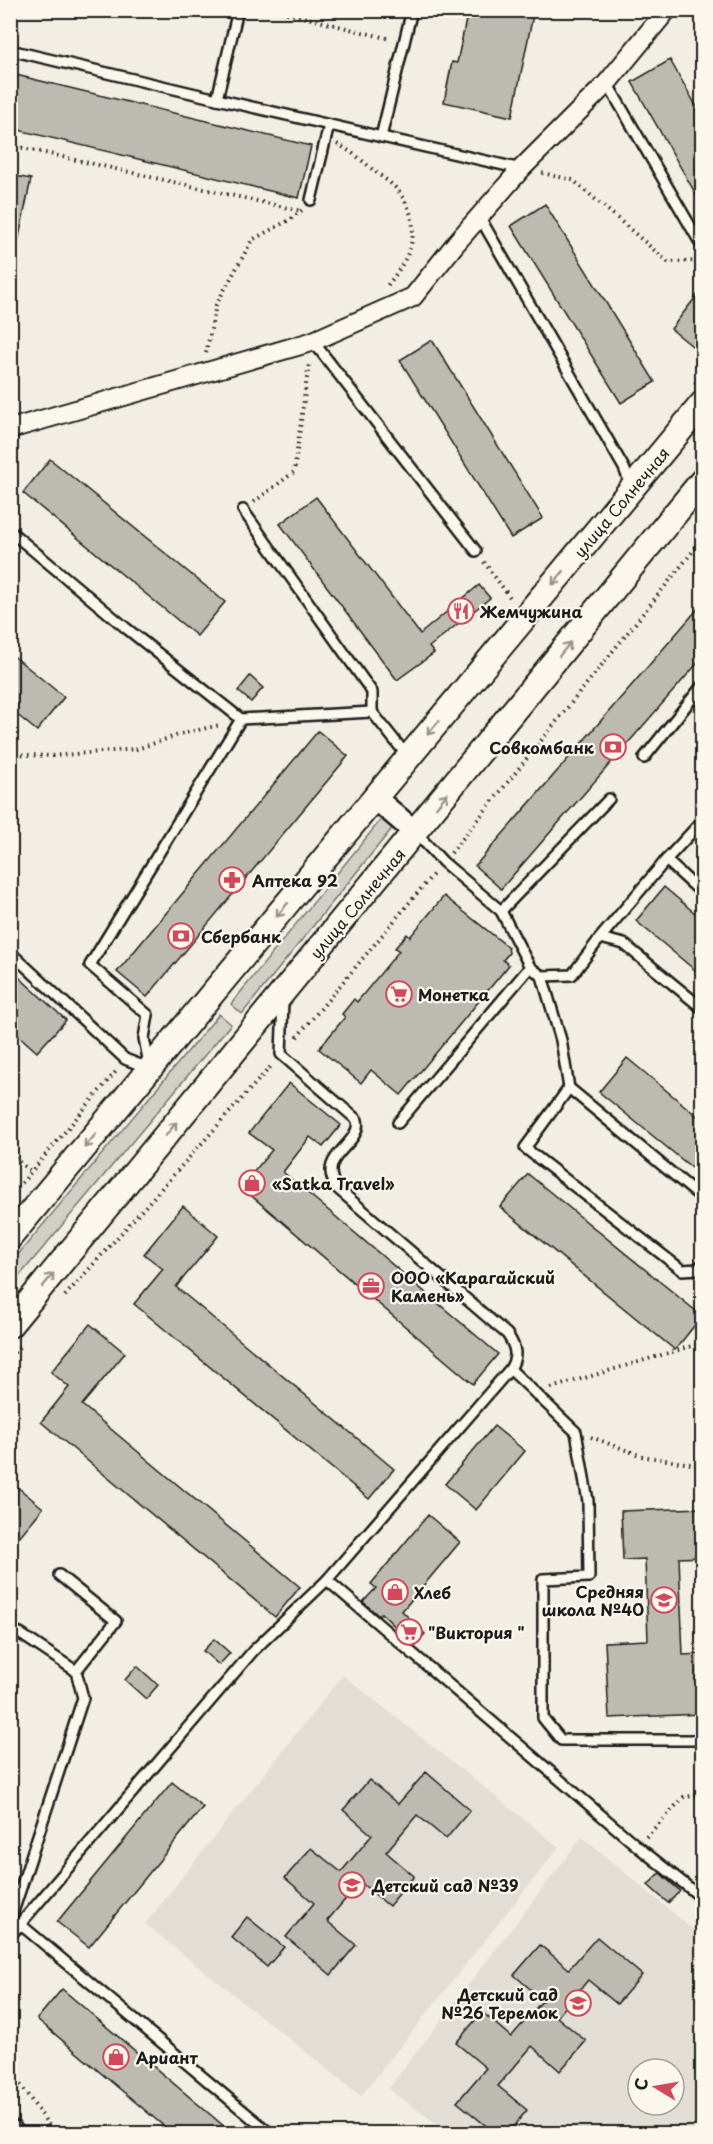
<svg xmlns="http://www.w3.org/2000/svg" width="713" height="2144" viewBox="0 0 713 2144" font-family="'Playpen Sans',sans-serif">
	<rect width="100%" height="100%" fill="#f2eee4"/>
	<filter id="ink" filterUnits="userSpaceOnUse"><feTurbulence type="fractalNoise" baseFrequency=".0167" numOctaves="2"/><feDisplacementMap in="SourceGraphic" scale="12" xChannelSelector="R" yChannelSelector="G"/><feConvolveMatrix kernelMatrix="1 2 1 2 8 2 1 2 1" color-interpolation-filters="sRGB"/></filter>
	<g filter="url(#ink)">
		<!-- built -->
		<g fill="#e2ded5" fill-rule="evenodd">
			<polygon points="343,1675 559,1847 361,2096 145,1924"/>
			<path d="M582,1837L702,1937V2133H450L388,2089ZM638,2069H674V2105H638Z"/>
		</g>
		<!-- green -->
		<g fill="#d2cfc6" stroke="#777671" stroke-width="1.5">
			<polygon points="383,817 394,826 242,1014 231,1004"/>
			<polygon points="219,1014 231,1024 11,1286 11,1263"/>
		</g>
		<!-- building -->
		<g fill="#bdbab1" stroke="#1c1c1c" stroke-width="1.5">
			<polygon points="468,10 534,10 512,117 444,102 452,62 457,63"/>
			<polygon points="670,60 702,116 702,205 632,82"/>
			<polygon points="16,75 311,146 299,198 10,128 10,96"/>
			<polygon points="10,175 31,179 18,242 10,242"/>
			<polygon points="545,204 655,382 621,403 511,226"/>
			<polygon points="702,289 702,354 671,329"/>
			<polygon points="432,340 543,518 511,538 400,360"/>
			<polygon points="50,459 225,602 197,636 23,493"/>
			<polygon points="316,497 420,634 479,585 490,598 429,647 434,653 397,680 280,524"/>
			<polygon points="702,604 702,658 501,889 475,866"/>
			<polygon points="10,653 64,697 37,731 10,709"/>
			<polygon points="250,676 263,688 251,702 238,691"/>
			<polygon points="318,731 348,756 147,997 117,972"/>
			<polygon points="664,887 702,919 702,976 636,921"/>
			<polygon points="444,896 508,947 509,953 503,960 509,965 401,1095 371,1070 361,1083 319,1049 345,1017 342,1014 354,999 357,1002 399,951 395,948 407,934 410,937"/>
			<polygon points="10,969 66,1020 37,1052 10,1028"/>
			<polygon points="627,1058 702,1120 702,1176 599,1092"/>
			<polygon points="289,1083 341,1125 323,1147 310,1137 283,1172 498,1354 473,1384 241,1187 272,1150 249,1133"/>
			<polygon points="528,1174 702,1316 675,1350 500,1207"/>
			<polygon points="183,1206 218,1236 176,1287 394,1469 369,1499 134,1304 163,1269 144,1254"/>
			<polygon points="90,1324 125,1353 82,1405 300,1587 275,1617 41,1422 69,1387 51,1372"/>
			<polygon points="494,1426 525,1451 476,1510 445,1484"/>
			<polygon points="10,1481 43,1508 10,1548"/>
			<polygon points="702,1508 702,1557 679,1558 683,1655 702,1654 702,1714 609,1718 605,1642 648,1640 645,1559 623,1560 621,1511"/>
			<polygon points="428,1515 460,1542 402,1611 425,1634 414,1645 381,1613 379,1616 363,1602 376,1588 371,1584"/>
			<polygon points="214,1639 230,1653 219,1665 203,1651"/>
			<polygon points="137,1666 158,1685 146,1699 125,1680"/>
			<polygon points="426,1772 470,1810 446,1839 417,1815 386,1852 414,1876 389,1906 360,1882 327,1921 356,1945 331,1975 286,1937 314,1903 285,1878 311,1848 341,1872 372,1835 343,1810 369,1780 398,1804"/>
			<polygon points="172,1782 203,1807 89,1947 57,1922"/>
			<polygon points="660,1873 680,1891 668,1903 648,1885"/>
			<polygon points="247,1917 284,1947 267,1967 231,1937"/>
			<polygon points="597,1937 642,1975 617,2004 588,1980 557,2017 586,2041 560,2071 532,2046 498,2086 527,2110 508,2133 495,2133 457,2102 486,2068 456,2043 482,2012 511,2037 543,2000 514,1975 540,1945 569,1969"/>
			<polygon points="62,1989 232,2133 172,2133 37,2019"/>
		</g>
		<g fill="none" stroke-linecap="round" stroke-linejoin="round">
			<!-- service casing -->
			<g stroke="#1c1c1c" stroke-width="14">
				<g id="service">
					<polyline points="10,50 217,99 238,10"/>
					<polyline points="607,83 702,246"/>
					<polyline points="217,99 521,169"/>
					<polyline points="381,137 412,10"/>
					<polyline points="311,200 329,125"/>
					<polyline points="479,216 624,468 631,486"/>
					<polyline points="312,340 476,551"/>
					<polyline points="243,510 372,692 372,712"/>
					<polyline points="10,531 126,628 241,719 372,712 408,757"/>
					<polyline points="644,758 702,686"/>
					<polyline points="416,833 443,862 501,911 530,967 542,976 572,975 600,938 666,860 702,893"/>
					<polyline points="666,860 702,821"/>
					<polyline points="501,911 609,799"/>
					<polyline points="600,938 624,944 702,1008"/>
					<polyline points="10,952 125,1059 148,1068"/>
					<polyline points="542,976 561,1040 569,1088 702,1198"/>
					<polyline points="149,1064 144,1038 148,1015 90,965 241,719"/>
					<polyline points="569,1088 525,1148 682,1270 698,1269 702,1264"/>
					<polyline points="398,1123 530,967"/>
					<polyline points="510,1369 576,1432 588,1501 589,1577 543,1579 543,1718 561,1740 702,1740"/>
					<polyline points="59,1575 116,1621 76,1671"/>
					<polyline points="327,1580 637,1846 702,1898"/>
					<polyline points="10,1627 76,1671 83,1698 10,1921"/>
					<polyline points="20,1924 271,2134"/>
					<path d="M10,1936L253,1651L327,1580L510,1369C518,1356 516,1347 507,1334L338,1189C313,1155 363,1146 357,1120L281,1054L283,1001"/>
				</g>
			</g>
			<!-- minor casing -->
			<g stroke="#1c1c1c" stroke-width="22">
				<polyline id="minor" points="10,429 311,342 413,297 457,242 521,169 607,83 667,10"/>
			</g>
			<!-- tertiary casing -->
			<g stroke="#1c1c1c" stroke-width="26">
				<polyline id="tertiary" points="375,798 415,832"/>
			</g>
			<!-- secondary casing -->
			<g stroke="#1c1c1c" stroke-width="28">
				<g id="secondary">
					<polyline points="10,1237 702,404"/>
					<polyline points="10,1325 702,481"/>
					<polyline points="10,2132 12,2134"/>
				</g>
			</g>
			<!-- path -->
			<g stroke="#1c1c1c" stroke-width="4" stroke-dasharray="1.5 4.5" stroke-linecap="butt">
				<polyline points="275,10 390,39"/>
				<path d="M337,144C353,152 365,163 378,174C385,179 394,185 399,192C425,227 411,257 386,287"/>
				<polyline points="10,145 301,211"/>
				<polyline points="542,173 573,180 668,262 698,261"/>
				<polyline points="206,353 216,305 252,240 291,219 302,210"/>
				<polyline points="695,384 702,374"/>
				<polyline points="254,502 294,472 309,363"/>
				<polyline points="484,562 512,600"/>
				<polyline points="10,754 51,756 137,749 181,734 220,725"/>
				<polyline points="451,853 702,540"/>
				<polyline points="297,1037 435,872"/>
				<polyline points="10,1154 31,1172"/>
				<polyline points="10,1197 118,1069"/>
				<polyline points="65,1296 272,1065"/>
				<polyline points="10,1357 22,1344"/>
				<polyline points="551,1388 702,1343"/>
				<polyline points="591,1437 642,1456 702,1466"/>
				<polyline points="646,1837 684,1797 702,1795"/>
				<polyline points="10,2070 55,2134"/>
			</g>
			<!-- service -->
			<use href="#service" stroke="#fbf7ec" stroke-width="9"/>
			<!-- minor -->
			<use href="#minor" stroke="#fbf7ec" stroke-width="18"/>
			<!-- tertiary -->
			<use href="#tertiary" stroke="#fbf7ec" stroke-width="21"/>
			<!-- secondary -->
			<use href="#secondary" stroke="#fbf7ec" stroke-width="24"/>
		</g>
		<!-- one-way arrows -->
		<defs><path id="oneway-shaft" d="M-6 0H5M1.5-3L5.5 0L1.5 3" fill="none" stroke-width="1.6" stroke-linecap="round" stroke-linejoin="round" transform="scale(1.5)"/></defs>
		<g stroke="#97948e">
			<use href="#oneway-shaft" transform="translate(558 578) rotate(130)"/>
			<use href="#oneway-shaft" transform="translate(565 649) rotate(-51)"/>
			<use href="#oneway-shaft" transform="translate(433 728) rotate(130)"/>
			<use href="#oneway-shaft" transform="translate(442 800) rotate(-51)"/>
			<use href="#oneway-shaft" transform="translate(282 910) rotate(130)"/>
			<use href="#oneway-shaft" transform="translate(171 1129) rotate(-51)"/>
			<use href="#oneway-shaft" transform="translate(90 1141) rotate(130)"/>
			<use href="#oneway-shaft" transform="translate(48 1280) rotate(-51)"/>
		</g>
	</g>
	<!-- icons -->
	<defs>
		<g id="restaurant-ring" transform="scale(1.35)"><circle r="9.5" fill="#fbf7ec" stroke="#d1495b" stroke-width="1.5"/><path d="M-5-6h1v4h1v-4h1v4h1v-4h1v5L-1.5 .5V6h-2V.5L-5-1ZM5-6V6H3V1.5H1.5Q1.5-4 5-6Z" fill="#d1495b"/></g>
		<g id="bank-ring" transform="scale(1.35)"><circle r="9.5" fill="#fbf7ec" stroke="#d1495b" stroke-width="1.5"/><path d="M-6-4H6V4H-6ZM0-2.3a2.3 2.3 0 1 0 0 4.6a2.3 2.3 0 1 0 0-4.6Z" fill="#d1495b"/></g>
		<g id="pharmacy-ring" transform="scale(1.35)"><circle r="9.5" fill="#fbf7ec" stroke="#d1495b" stroke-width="1.5"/><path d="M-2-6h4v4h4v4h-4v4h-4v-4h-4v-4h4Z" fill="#d1495b"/></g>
		<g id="supermarket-ring" transform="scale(1.35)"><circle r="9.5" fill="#fbf7ec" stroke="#d1495b" stroke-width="1.5"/><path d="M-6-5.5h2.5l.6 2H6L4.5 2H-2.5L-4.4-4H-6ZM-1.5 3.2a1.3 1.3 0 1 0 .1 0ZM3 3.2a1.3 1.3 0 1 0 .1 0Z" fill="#d1495b"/></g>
		<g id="shop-ring" transform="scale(1.35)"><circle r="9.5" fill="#fbf7ec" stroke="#d1495b" stroke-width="1.5"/><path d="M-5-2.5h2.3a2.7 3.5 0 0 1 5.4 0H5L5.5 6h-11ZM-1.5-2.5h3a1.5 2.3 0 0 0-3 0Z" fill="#d1495b"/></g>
		<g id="office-ring" transform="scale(1.35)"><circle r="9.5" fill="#fbf7ec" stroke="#d1495b" stroke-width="1.5"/><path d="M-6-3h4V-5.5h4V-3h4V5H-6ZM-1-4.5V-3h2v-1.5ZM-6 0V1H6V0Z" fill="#d1495b"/></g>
		<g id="school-ring" transform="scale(1.35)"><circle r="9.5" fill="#fbf7ec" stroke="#d1495b" stroke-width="1.5"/><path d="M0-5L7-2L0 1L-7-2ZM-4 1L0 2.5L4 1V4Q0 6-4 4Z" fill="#d1495b"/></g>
	</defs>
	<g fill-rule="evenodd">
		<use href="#restaurant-ring" x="461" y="611"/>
		<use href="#bank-ring" x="613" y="747"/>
		<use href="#pharmacy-ring" x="232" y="880"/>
		<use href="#bank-ring" x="181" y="936"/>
		<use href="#supermarket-ring" x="399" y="994"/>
		<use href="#shop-ring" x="252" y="1183"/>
		<use href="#office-ring" x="371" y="1286"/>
		<use href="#shop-ring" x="395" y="1592"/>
		<use href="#school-ring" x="664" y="1600"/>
		<use href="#supermarket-ring" x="409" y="1632"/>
		<use href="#school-ring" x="352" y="1885"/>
		<use href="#school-ring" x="578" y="2003"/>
		<use href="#shop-ring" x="116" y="2057"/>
	</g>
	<g text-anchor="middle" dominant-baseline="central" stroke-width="4.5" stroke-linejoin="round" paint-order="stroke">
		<!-- street labels -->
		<g font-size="16" fill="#1c1c1c" stroke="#fbf7ec">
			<text transform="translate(621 502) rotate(-50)">улица Солнечная</text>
			<text transform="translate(357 903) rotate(-50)">улица Солнечная</text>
		</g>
		<!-- poi labels -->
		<g font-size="16" font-weight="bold" fill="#1c1c1c" stroke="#fbf7ec" text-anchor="start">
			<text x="480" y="611">Жемчужина</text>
			<text x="594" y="747" text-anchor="end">Совкомбанк</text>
			<text x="252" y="880">Аптека 92</text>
			<text x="201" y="936">Сбербанк</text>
			<text x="418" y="994">Монетка</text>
			<text x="272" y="1183">«Satka Travel»</text>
			<text x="391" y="1277">ООО «Карагайский<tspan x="391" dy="18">Камень»</tspan></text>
			<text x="644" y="1591" text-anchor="end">Средняя<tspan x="644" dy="18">школа №40</tspan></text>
			<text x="414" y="1592">Хлеб</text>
			<text x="428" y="1632">"Виктория "</text>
			<text x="372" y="1885">Детский сад №39</text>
			<text x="558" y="1994" text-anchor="end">Детский сад<tspan x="558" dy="18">№26 Теремок</tspan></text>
			<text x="136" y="2057">Ариант</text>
		</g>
	</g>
	<!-- margin -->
	<rect width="713" height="2144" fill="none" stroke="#fbf7ec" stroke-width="36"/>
	<rect x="18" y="18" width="677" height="2108" fill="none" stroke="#1c1c1c" stroke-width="2" filter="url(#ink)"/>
	<!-- north arrow -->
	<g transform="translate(656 2087) rotate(281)"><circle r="28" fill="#fbf7ec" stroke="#a29f99" stroke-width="1.5"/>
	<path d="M0-4.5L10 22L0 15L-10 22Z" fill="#d1495b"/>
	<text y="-9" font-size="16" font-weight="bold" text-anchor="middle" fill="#1c1c1c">С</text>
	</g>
</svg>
